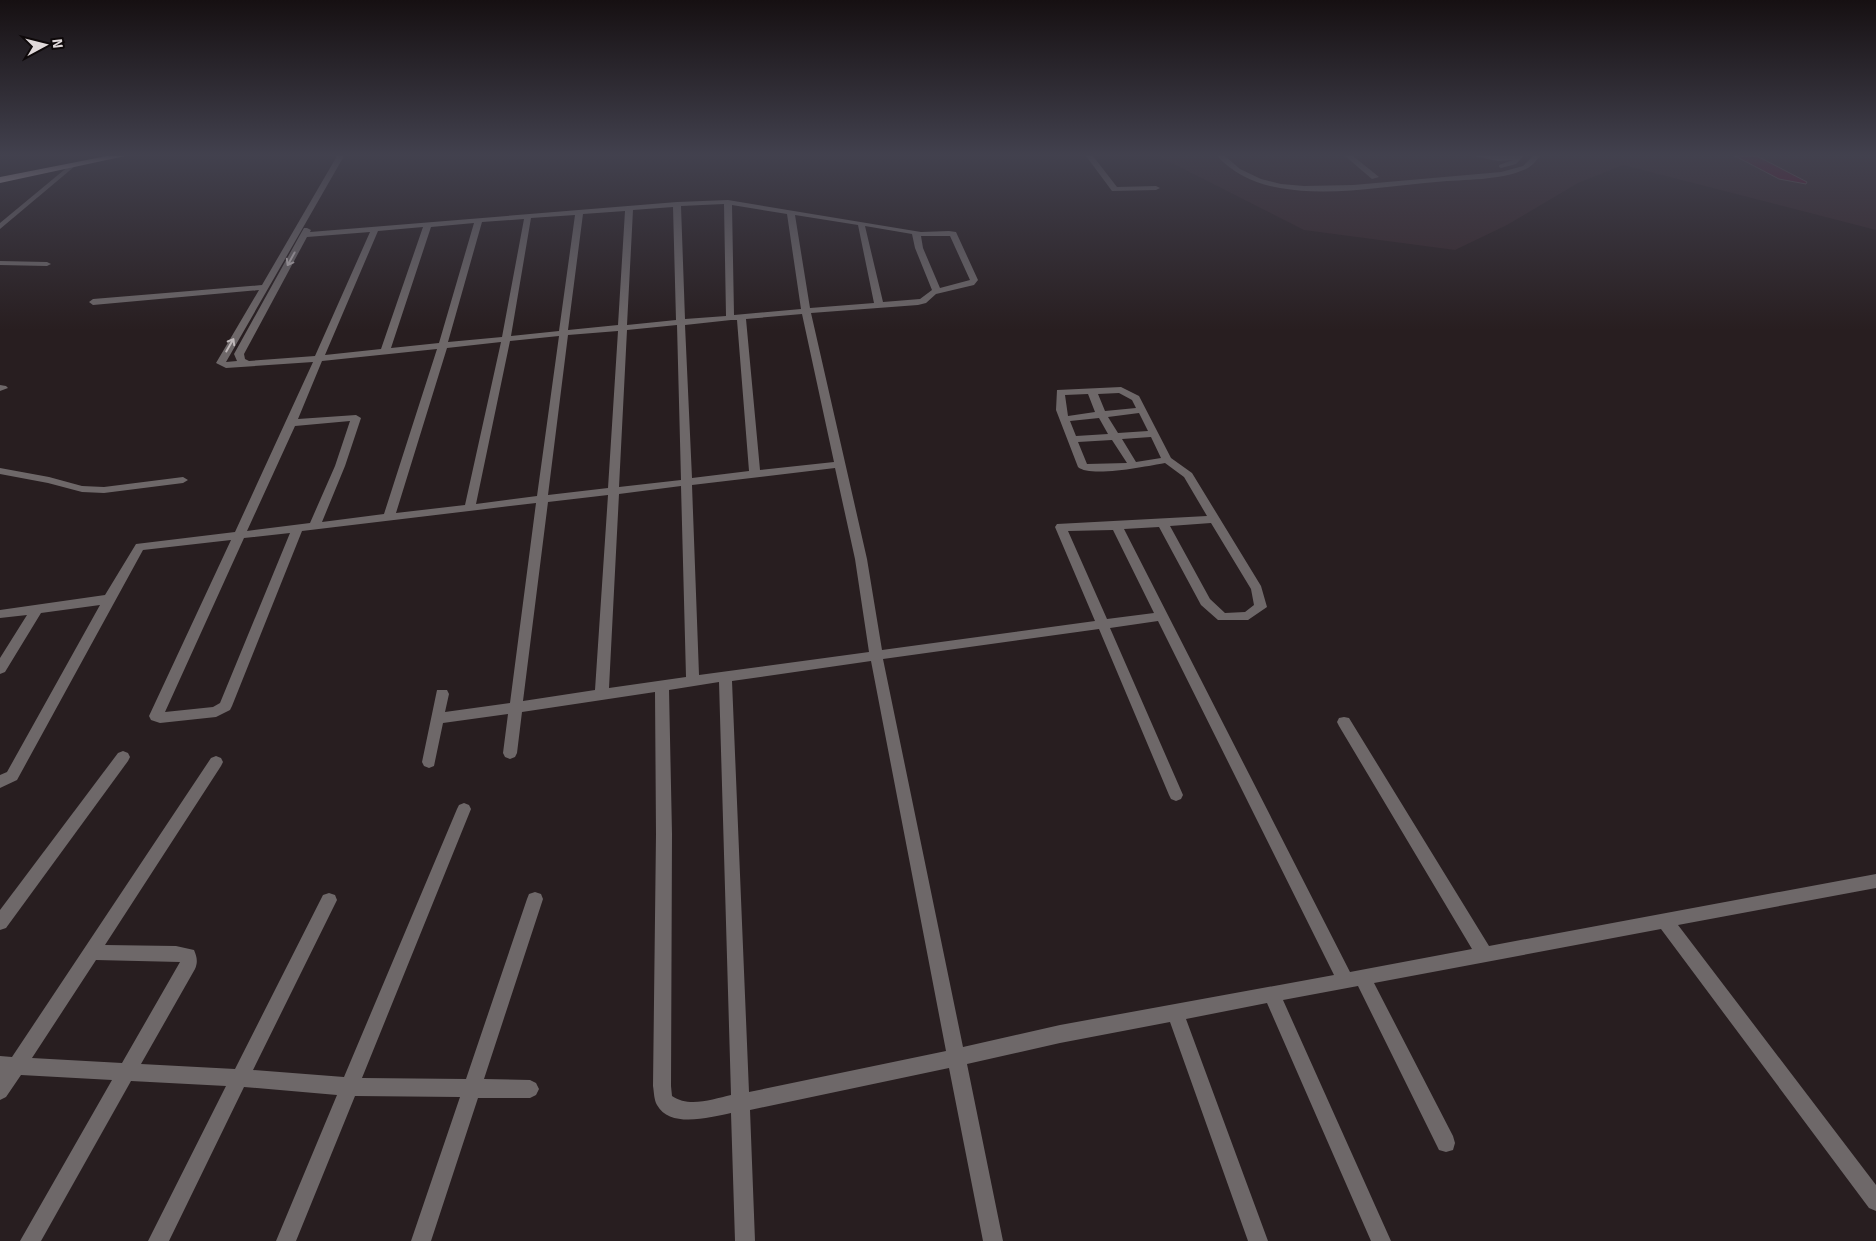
<svg xmlns="http://www.w3.org/2000/svg" width="1876" height="1241" viewBox="0 0 1876 1241" font-family="Signika,sans-serif">
	<rect width="100%" height="100%" fill="#281e20"/>
	<!-- built -->
	<polygon fill="#352529" points="1158,156 1876,156 1876,230 1623,165 1578,183 1507,225 1455,250 1304,230"/>
	<!-- building -->
	<polygon fill="#64012b" stroke="#6b5f61" points="1735,156 1757,156 1807,182 1806,184 1779,179"/>
	<g fill="none" stroke-linecap="round" stroke-linejoin="round">
		<!-- minor -->
		<g fill="#6e6869" fill-rule="evenodd">
			<path d="M337,156H344L226,362L237,361L234,354L300,235L304,228H307L311,230L310,232L677,202L728,200L921,232L949,231L956,232L978,280L974,285L936,294L926,303L918,305L811,313L867,559L882,650L1095,621L1055,527L1057,524L1207,516L1184,477L1165,463C1148,466 1090,478 1078,467L1056,410L1057,390L1121,387L1139,396L1171,458L1192,473L1261,586L1267,607L1248,620H1218L1201,605L1159,527L1124,529L1350,972L1472,949L1339,726L1337,722L1339,718L1344,717L1349,718L1489,946L1876,874V888L1678,925L1876,1185V1211L1869,1208L1661,929L1374,983L1453,1136L1455,1143L1453,1150L1446,1152L1439,1150L1358,986L1283,1000L1391,1241H1371L1267,1003L1186,1019L1268,1241H1248L1170,1022L1060,1043L967,1064L1003,1241H983L949,1068L750,1110L755,1241H735L731,1113C711,1117 670,1129 657,1105C654,1100 654,1092 653,1086L656,834L655,692L522,712L517,753L515,757L510,759L505,757L503,753L508,714L443,723L434,766L429,768L424,766L422,762L437,690H447L449,694L445,712L510,703L536,503L302,531L232,706L230,710L216,717L160,723L151,720L149,716L231,540L143,550L17,780L0,788V775L7,772L100,605L41,613L5,672L0,674V658L27,615L0,618V610L105,595L136,544L235,532L313,362L226,368L216,363L259,290L93,305L89,302L93,299L262,285ZM724,204L726,316L685,319L681,206ZM732,205L787,214L801,309L734,315ZM673,207L676,320L627,325L633,210ZM625,211L618,325L568,330L583,214ZM575,215L559,331L511,336L531,218ZM795,215L858,225L874,303L810,308ZM524,219L502,337L448,342L482,222ZM474,223L439,343L391,348L431,227ZM865,226L912,234L915,248L932,290L920,299L883,302ZM423,227L381,349L325,355L378,231ZM370,232L315,356L249,361L245,359L244,354L307,237ZM921,236H950L970,280L940,288L923,248ZM802,314L834,462L760,470L746,319ZM731,320H737L749,471L692,478L685,325ZM677,325L681,480L619,487L627,330ZM618,331L608,488L548,495L568,335ZM559,336L537,496L476,504L510,341ZM501,342L465,505L396,513L447,348ZM437,349L384,514L322,522L345,466L361,418L356,415L298,419L322,361ZM1119,393L1132,400L1136,408L1105,411L1098,394ZM1088,394L1095,412L1068,416L1065,395ZM1139,413L1148,431L1118,433L1108,417ZM1099,418L1108,434L1076,436L1070,421ZM350,421L335,466L310,523L247,531L295,426ZM1151,437L1161,458L1136,462L1122,439ZM1112,440L1127,463L1087,464L1078,442ZM835,468L855,559L869,652L699,675L692,485ZM681,486L686,677L609,688L619,494ZM608,495L595,690L523,701L548,502ZM1211,523L1251,589L1254,605L1245,612L1225,613L1210,599L1170,526ZM1113,530L1154,613L1107,619L1068,531ZM290,533L220,703L213,707L165,712L244,538ZM1158,621L1334,975L1060,1025L963,1047L883,659L1099,629L1169,795L1171,799L1176,801L1181,799L1183,795L1110,628ZM871,661L946,1051L749,1092L732,681ZM719,682L731,1095C713,1099 689,1108 672,1096L671,1086L672,834L669,690Z"/>
			<polygon points="1086,156 1093,156 1117,187 1156,186 1160,188 1156,190 1112,191"/>
			<path d="M1217,156H1225L1240,169L1261,179L1281,184L1304,186L1353,185L1501,172L1523,166L1533,156H1540C1536,161 1531,167 1526,169C1499,181 1465,179 1436,182C1386,186 1330,197 1280,188C1256,184 1234,174 1217,156Z"/>
			<polygon points="1345,156 1353,156 1379,177 1372,179"/>
			<polygon points="1473,156 1524,156 1516,164 1501,168 1499,167 1499,165 1513,160 1498,161"/>
			<polygon points="70,165 75,166 0,229 0,223"/>
			<polygon points="0,261 47,262 51,264 47,266 0,265"/>
			<polygon points="0,385 6,386 8,388 0,391"/>
			<polygon points="0,468 49,477 82,486 104,487 183,477 188,480 183,483 104,493 82,492 48,483 0,474"/>
			<polygon points="123,751 128,753 130,757 128,761 6,928 0,930 0,910 118,753"/>
			<path d="M216,756L221,758L223,762L221,766L105,945L176,946L194,950C197,957 198,962 195,969L141,1064L235,1069L323,895L329,893L335,895L337,900L253,1070L344,1077L457,809L459,805L464,803L469,805L471,809L362,1078L466,1079L527,899L529,894L535,892L541,894L543,899L484,1079L530,1080L536,1083L539,1089L536,1095L530,1098H478L431,1241H411L460,1097L355,1096L296,1241H276L337,1095L244,1087L169,1241H148L226,1086L131,1081L41,1241H20L112,1080L21,1075L6,1097L0,1100V1056L12,1057L211,758ZM96,960L180,962L122,1063L32,1058Z"/>
		</g>
		<!-- highway -->
		<polygon fill="#daccce" fill-rule="evenodd" points="107,156 125,156 0,183 0,177"/>
	</g>
	<!-- one-way arrows -->
	<defs><path id="oneway-shaft" d="M-6 0H5M1.5-3L5.5 0L1.5 3" fill="none" stroke-width="1.6" stroke-linecap="round" stroke-linejoin="round" transform="scale(1.25)"/></defs>
	<g stroke="#beb7b8">
		<use href="#oneway-shaft" transform="translate(291 259) rotate(119)"/>
		<use href="#oneway-shaft" transform="translate(230 345) rotate(-60)"/>
	</g>
	<!-- sky -->
	<linearGradient id="sky" x2="0" y2="1"><stop stop-color="#161012"/><stop offset="0.47" stop-color="#42414e"/><stop offset="1" stop-color="#42414e" stop-opacity="0"/></linearGradient>
	<rect width="1876" height="330" fill="url(#sky)"/>
	<!-- north arrow -->
	<g transform="translate(45 45) rotate(83)" stroke="#0e090a" stroke-width="4" paint-order="stroke">
	<path d="M0-4L9 19L0 12L-9 19Z" fill="#e0d9da"/>
	<text y="-8" font-size="14" font-weight="bold" text-anchor="middle" fill="#e0d9da">N</text>
	</g>
</svg>
